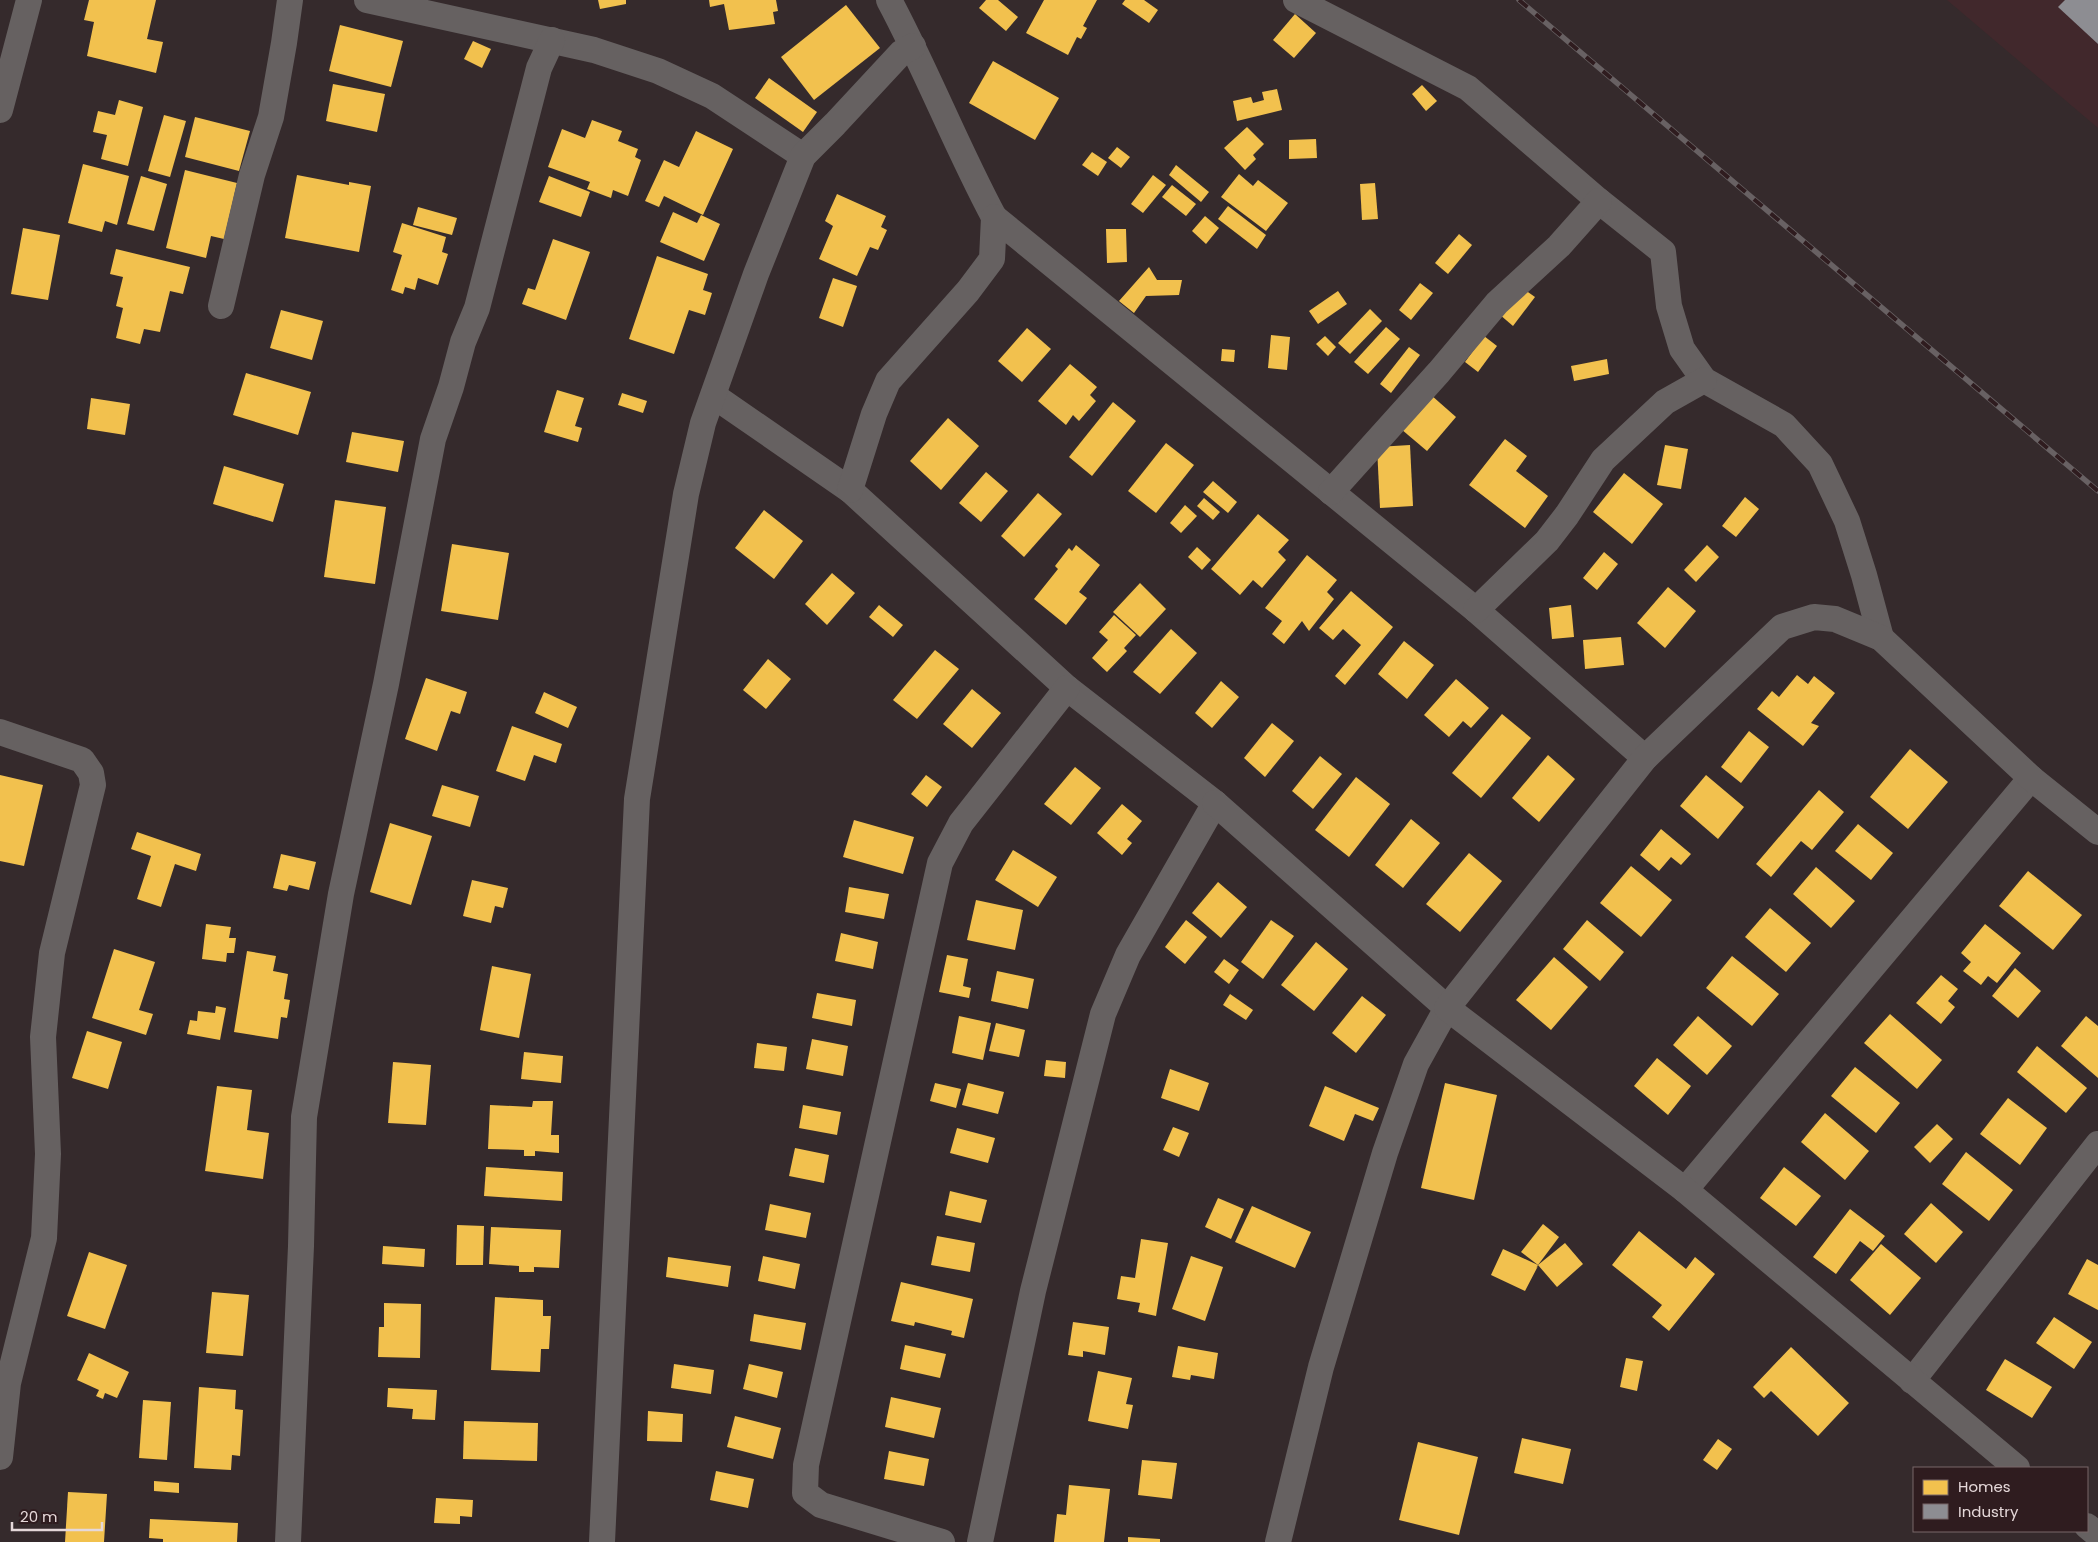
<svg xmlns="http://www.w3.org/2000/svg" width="2098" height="1542" viewBox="0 0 2098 1542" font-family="Poppins,sans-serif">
	<rect width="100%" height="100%" fill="#352a2c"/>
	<!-- built -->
	<polygon fill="#41282c" points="1947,0 2098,0 2098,128"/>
	<!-- homes -->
	<g fill="#f2c14e">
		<polygon points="89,0 156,0 147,39 163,42 156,73 87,56 94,22 84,20"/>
		<polygon points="598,0 626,0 626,4 600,9"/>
		<polygon points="709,0 776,0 778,11 773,12 775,24 729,30 724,4 710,7"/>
		<polygon points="986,0 998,0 1018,17 1006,31 979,8"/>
		<polygon points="1044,0 1097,0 1083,26 1087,28 1081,39 1077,37 1068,55 1026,33"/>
		<polygon points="1125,0 1144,0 1158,10 1149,23 1122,4"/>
		<polygon points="846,5 880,48 814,100 781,57"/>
		<polygon points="1295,14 1316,33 1294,58 1273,40"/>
		<polygon points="340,25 403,41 391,87 329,71"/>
		<polygon points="473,41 491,49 482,68 464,59"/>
		<polygon points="993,61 1059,98 1035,140 969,103"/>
		<polygon points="769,78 817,112 803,132 755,98"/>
		<polygon points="333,84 385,94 377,132 326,121"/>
		<polygon points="1422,85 1437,101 1426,111 1412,94"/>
		<polygon points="1277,89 1282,110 1237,121 1233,101 1251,97 1253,103 1264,100 1262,92"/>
		<polygon points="119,100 143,107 128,166 101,159 107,135 93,132 98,111 115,115"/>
		<polygon points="164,115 186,121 170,177 148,171"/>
		<polygon points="195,117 250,131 239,171 185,157"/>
		<polygon points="592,120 622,131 618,141 638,149 635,157 641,160 628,196 613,190 611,198 587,189 590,182 548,167 562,129 585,138"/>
		<polygon points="1247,127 1264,144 1253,155 1256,159 1245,170 1224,148"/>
		<polygon points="696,131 733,149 703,215 664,196 659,207 645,201 664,160 679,167"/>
		<polygon points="1316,139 1317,158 1289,159 1289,140"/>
		<polygon points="1117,147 1130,157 1121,168 1108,158"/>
		<polygon points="1092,152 1107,162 1098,176 1082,165"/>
		<polygon points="83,164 129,176 117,225 105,221 102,232 68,223"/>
		<polygon points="1176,165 1209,192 1201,202 1169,175"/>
		<polygon points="185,170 237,183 224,239 211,236 206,258 166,248"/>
		<polygon points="1239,174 1253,186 1258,180 1288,203 1266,231 1221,197"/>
		<polygon points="297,175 349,185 349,182 371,186 359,252 285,238"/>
		<polygon points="1153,175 1166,185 1143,213 1131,204"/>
		<polygon points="141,176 167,184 154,231 127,224"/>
		<polygon points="549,176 590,192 581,217 539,202"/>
		<polygon points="1375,183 1378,219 1362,220 1360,184"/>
		<polygon points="1172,185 1196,204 1186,216 1162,197"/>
		<polygon points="837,194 886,216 881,227 887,230 878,250 870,247 857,276 819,259 833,226 825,221"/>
		<polygon points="1228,206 1266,235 1257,249 1218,219"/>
		<polygon points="418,207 457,218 452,235 413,225"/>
		<polygon points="673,212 697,223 701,215 720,224 704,261 660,242"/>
		<polygon points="1205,216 1219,228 1206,244 1192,231"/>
		<polygon points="402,223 446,237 442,252 448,254 438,285 418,278 415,290 405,287 403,294 391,290 402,255 393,252"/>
		<polygon points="23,228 60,235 48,300 11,294"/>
		<polygon points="1106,229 1126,229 1127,262 1107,263"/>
		<polygon points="1459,234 1472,245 1448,274 1435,263"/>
		<polygon points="553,239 590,252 566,320 522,304 528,288 535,290"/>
		<polygon points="116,249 190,267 183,294 170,291 160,332 144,329 140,344 116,338 123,308 116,306 123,277 110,274"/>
		<polygon points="657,256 708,274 703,290 712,293 705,315 689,310 674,354 629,339"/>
		<polygon points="1149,267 1157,280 1182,280 1179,295 1146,296 1134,313 1119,301"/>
		<polygon points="833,278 857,286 843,327 819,318"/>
		<polygon points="1420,283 1433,293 1411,320 1399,310"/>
		<polygon points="1521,287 1535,297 1513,326 1499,314"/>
		<polygon points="1338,291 1347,304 1318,324 1309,311"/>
		<polygon points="1370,309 1382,321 1350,354 1338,343"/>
		<polygon points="281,310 323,321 312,360 270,348"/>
		<polygon points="1386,327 1400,339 1368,374 1354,362"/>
		<polygon points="1027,328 1051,349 1022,382 998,361"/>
		<polygon points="1271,335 1290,337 1287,370 1268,368"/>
		<polygon points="1325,336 1336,347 1328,356 1316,344"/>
		<polygon points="1484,336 1497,346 1478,372 1465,362"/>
		<polygon points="1409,347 1420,355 1391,393 1380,384"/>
		<polygon points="1222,349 1235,350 1234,362 1221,361"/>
		<polygon points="1607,359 1609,374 1574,381 1571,366"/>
		<polygon points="1070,364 1097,387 1090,395 1096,401 1079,421 1073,415 1066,425 1038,401"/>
		<polygon points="246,373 311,392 298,435 233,415"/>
		<polygon points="557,390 584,398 575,426 582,428 578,442 544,432"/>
		<polygon points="622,393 647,401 643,413 618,405"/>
		<polygon points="1431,395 1456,417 1427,451 1401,429"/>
		<polygon points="91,398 130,404 125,435 87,429"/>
		<polygon points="1113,402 1136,421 1092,476 1069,457"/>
		<polygon points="948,418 979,446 941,490 910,461"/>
		<polygon points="352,432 404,441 398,472 346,462"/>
		<polygon points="1505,439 1527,456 1516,471 1548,496 1525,528 1469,485"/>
		<polygon points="1166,443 1194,465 1156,513 1128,491"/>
		<polygon points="1410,445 1413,506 1380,508 1377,447"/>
		<polygon points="1665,445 1688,449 1681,489 1657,485"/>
		<polygon points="224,466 284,484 273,522 213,504"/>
		<polygon points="986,472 1008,491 981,522 959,503"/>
		<polygon points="1624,473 1663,504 1632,544 1593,512"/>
		<polygon points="1213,481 1237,502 1228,513 1203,492"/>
		<polygon points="1038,493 1062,514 1024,557 1001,536"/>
		<polygon points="1745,497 1759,509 1736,537 1722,526"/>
		<polygon points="1204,498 1220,512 1213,520 1197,506"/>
		<polygon points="335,500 386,507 375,584 324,577"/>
		<polygon points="1185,505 1197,516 1181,533 1170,523"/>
		<polygon points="764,510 803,541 774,579 735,548"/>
		<polygon points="1258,514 1289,540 1278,552 1286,560 1262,588 1253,580 1240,595 1211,569"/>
		<polygon points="452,544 509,553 498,620 441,611"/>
		<polygon points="1076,545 1100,565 1079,592 1087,598 1066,625 1034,599 1058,569 1055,566 1069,548 1072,551"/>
		<polygon points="1707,545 1719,557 1696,582 1684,570"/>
		<polygon points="1197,547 1211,560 1202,570 1188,557"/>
		<polygon points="1604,552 1618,564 1597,590 1583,578"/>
		<polygon points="1307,555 1337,580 1327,592 1334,599 1309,631 1302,621 1284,644 1272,634 1282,621 1265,608"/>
		<polygon points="832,573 855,593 827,625 805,604"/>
		<polygon points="1140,583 1166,609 1140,637 1113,612"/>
		<polygon points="1668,587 1696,611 1665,648 1637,623"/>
		<polygon points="1351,591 1393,627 1345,685 1335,676 1361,645 1343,629 1333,640 1319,628"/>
		<polygon points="879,605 903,625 893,637 869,617"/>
		<polygon points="1571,605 1574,637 1552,639 1549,608"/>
		<polygon points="1114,615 1136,635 1124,648 1127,651 1107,672 1092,658 1108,640 1099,632"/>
		<polygon points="1171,629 1197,653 1160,694 1133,672"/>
		<polygon points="1621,637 1624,665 1585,669 1583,640"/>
		<polygon points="1404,641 1434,665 1407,699 1378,674"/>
		<polygon points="935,650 959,669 917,719 893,700"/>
		<polygon points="768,659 791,679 766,709 743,690"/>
		<polygon points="1797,675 1808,684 1814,676 1835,693 1811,723 1819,726 1803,746 1757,709 1772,691 1779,697"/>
		<polygon points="426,678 467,692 460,714 451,711 437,751 405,739"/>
		<polygon points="1456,679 1489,708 1471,728 1463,721 1449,737 1424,715"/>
		<polygon points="1221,681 1239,697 1212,728 1195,713"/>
		<polygon points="972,689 1001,713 972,748 943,724"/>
		<polygon points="544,692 577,707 568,728 535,713"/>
		<polygon points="1502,714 1531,738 1481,798 1452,773"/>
		<polygon points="1272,723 1294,741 1265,777 1244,758"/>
		<polygon points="512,726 562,744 556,763 534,755 525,781 496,771"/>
		<polygon points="1749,731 1769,747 1741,783 1721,767"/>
		<polygon points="1910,749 1948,782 1908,829 1870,797"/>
		<polygon points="1548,755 1575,779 1539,822 1512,798"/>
		<polygon points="1320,756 1342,774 1313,809 1292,791"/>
		<polygon points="1075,767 1101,788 1071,825 1044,804"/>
		<polygon points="0,775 43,785 24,866 0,861"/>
		<polygon points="926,775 942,787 927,807 911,794"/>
		<polygon points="1706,775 1744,807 1718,839 1680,806"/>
		<polygon points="1356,777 1390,804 1349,857 1315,830"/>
		<polygon points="442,785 479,796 470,827 432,816"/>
		<polygon points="1819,790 1844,812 1812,850 1801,841 1771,877 1756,864"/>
		<polygon points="1122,804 1142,821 1127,839 1132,843 1122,855 1097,833"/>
		<polygon points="1411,819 1440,843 1403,888 1375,865"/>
		<polygon points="854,820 914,837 903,874 843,857"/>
		<polygon points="390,823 432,836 411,905 370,892"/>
		<polygon points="1858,824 1893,853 1871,880 1835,851"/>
		<polygon points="1661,829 1691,854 1681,865 1671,857 1659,871 1640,855"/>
		<polygon points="137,832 201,854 196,871 175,864 161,907 137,899 151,856 131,849"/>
		<polygon points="1013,850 1057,877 1038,907 995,880"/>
		<polygon points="1469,853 1502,881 1460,932 1426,904"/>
		<polygon points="281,854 316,862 309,890 289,885 287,891 273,888"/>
		<polygon points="1631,866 1672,900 1641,937 1600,903"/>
		<polygon points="1816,867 1855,901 1831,928 1793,894"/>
		<polygon points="2028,871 2082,915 2053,950 1999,906"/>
		<polygon points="472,880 508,888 503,908 495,906 491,923 463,916"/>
		<polygon points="1218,882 1247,907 1221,938 1192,913"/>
		<polygon points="849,887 889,894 884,919 845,912"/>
		<polygon points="976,900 1023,910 1015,950 967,940"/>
		<polygon points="1770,908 1811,943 1786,972 1745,937"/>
		<polygon points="1186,920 1207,937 1185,964 1165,947"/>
		<polygon points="1271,920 1294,936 1263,979 1241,962"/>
		<polygon points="1587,920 1624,952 1600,981 1563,949"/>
		<polygon points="206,924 231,927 229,938 236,938 234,953 227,953 226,962 202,959"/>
		<polygon points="1985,924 2021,953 1997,983 1988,976 1981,985 1963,971 1971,962 1961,953"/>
		<polygon points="841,933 878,942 873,969 835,961"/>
		<polygon points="1316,942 1348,969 1314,1011 1281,985"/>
		<polygon points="114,949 155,962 139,1010 153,1014 146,1035 92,1018"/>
		<polygon points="247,951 276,956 273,971 288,974 284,999 290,1000 287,1018 281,1017 278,1039 234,1032"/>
		<polygon points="947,955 968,959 963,986 971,988 969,998 939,992"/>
		<polygon points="1732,956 1779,994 1752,1026 1706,988"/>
		<polygon points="1554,957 1588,987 1551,1030 1516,1000"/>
		<polygon points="1224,959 1239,970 1229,984 1214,972"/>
		<polygon points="492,966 531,974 519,1038 480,1030"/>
		<polygon points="2015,968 2041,991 2018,1018 1992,996"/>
		<polygon points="997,971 1034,979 1028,1009 991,1001"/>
		<polygon points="1941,975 1958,989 1948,1001 1955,1007 1941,1024 1916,1003"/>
		<polygon points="817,993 856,1000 852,1026 812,1018"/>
		<polygon points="1230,994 1253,1010 1246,1020 1223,1005"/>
		<polygon points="1362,996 1386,1015 1356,1053 1332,1033"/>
		<polygon points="216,1006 226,1008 220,1040 187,1034 190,1020 197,1021 198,1011 215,1013"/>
		<polygon points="1890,1014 1942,1060 1917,1089 1864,1043"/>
		<polygon points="959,1016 991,1023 983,1060 952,1053"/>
		<polygon points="1698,1016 1732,1046 1707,1075 1673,1045"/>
		<polygon points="2086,1016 2098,1026 2098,1078 2061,1046"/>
		<polygon points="996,1023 1025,1030 1019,1057 989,1051"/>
		<polygon points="87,1031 122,1042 108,1089 72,1078"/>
		<polygon points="812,1039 848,1046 843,1076 806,1069"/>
		<polygon points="757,1043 787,1047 784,1071 754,1068"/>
		<polygon points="2037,1046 2087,1088 2066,1113 2017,1072"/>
		<polygon points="524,1052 563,1056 561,1083 521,1079"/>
		<polygon points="1657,1058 1691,1086 1668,1115 1634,1086"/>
		<polygon points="1046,1060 1066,1062 1065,1078 1044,1076"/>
		<polygon points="393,1062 431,1065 426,1125 388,1123"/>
		<polygon points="1855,1067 1900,1103 1876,1133 1831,1096"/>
		<polygon points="1170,1069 1209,1083 1199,1111 1161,1098"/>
		<polygon points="935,1083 961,1089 956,1108 930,1101"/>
		<polygon points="968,1083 1004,1092 998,1114 962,1105"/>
		<polygon points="1445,1083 1497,1095 1474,1200 1421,1188"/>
		<polygon points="217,1086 252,1090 247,1130 269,1133 263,1179 205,1171"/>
		<polygon points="1325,1086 1379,1108 1373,1121 1355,1114 1344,1141 1309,1126"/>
		<polygon points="2008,1098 2047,1128 2020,1165 1980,1134"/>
		<polygon points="533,1101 553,1101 551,1135 559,1135 559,1153 535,1151 535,1156 524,1156 524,1150 488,1149 490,1105 532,1107"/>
		<polygon points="803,1105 841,1112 837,1135 799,1128"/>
		<polygon points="1825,1113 1869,1151 1845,1180 1801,1142"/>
		<polygon points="1937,1124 1953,1139 1930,1163 1914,1147"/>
		<polygon points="1173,1127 1189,1133 1179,1157 1163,1150"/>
		<polygon points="957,1128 995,1138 988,1163 950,1153"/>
		<polygon points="795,1148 829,1155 824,1183 789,1176"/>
		<polygon points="1966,1152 2013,1190 1989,1221 1942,1184"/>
		<polygon points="486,1167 563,1172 562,1201 484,1196"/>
		<polygon points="1784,1167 1821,1196 1796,1226 1760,1198"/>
		<polygon points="950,1191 987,1200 981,1223 945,1215"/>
		<polygon points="1218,1198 1244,1209 1231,1239 1205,1227"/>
		<polygon points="1931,1203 1963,1232 1936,1263 1904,1234"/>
		<polygon points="770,1204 811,1213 806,1238 765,1230"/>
		<polygon points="1252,1206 1311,1232 1295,1268 1235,1242"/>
		<polygon points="1850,1209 1885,1236 1873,1251 1860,1241 1836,1274 1813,1257"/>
		<polygon points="1543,1224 1559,1237 1538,1265 1521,1252"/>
		<polygon points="457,1225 484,1226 483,1265 456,1265"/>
		<polygon points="491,1227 561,1230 559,1268 534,1267 534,1272 519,1272 519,1266 489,1264"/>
		<polygon points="1639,1231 1686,1269 1695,1257 1715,1274 1669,1331 1652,1317 1662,1305 1612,1265"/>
		<polygon points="937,1236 975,1243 970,1272 931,1265"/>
		<polygon points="1141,1239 1168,1243 1156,1316 1138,1312 1140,1303 1117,1299 1121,1276 1135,1278"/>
		<polygon points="1565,1243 1583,1264 1557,1287 1538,1265"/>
		<polygon points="1881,1244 1921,1278 1890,1315 1850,1280"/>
		<polygon points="383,1246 425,1249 424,1267 382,1264"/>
		<polygon points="1503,1249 1538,1265 1536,1268 1538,1266 1525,1291 1491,1275"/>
		<polygon points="89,1252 127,1265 105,1329 67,1316"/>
		<polygon points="763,1256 800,1264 795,1289 758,1281"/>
		<polygon points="1191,1256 1223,1267 1205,1321 1172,1309"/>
		<polygon points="668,1257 731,1266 728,1287 666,1277"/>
		<polygon points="2087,1259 2098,1265 2098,1310 2068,1294"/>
		<polygon points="901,1282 973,1299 964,1338 951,1335 952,1331 915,1322 914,1326 891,1321"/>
		<polygon points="212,1292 249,1295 243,1356 206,1353"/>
		<polygon points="495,1297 543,1300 543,1316 551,1316 549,1349 541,1349 540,1372 491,1370"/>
		<polygon points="384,1303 421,1304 420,1358 378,1357 379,1327 384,1327"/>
		<polygon points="754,1314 806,1323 801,1350 750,1341"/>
		<polygon points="2054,1317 2092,1342 2074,1369 2036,1343"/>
		<polygon points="1073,1322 1109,1327 1105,1355 1083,1351 1083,1357 1068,1355"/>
		<polygon points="905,1345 946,1354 940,1378 900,1369"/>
		<polygon points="1178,1346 1218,1353 1214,1379 1191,1375 1190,1380 1172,1377"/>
		<polygon points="1791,1347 1849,1403 1818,1436 1771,1391 1764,1398 1753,1387"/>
		<polygon points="89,1353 129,1372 117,1398 105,1393 103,1399 96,1396 99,1390 77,1380"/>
		<polygon points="1626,1358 1643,1361 1637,1391 1620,1387"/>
		<polygon points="2005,1359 2052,1387 2032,1418 1986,1390"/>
		<polygon points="674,1364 714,1370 711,1394 671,1388"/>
		<polygon points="749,1364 783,1372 777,1398 743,1389"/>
		<polygon points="1098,1371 1132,1378 1126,1404 1133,1405 1128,1429 1088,1421"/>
		<polygon points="199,1387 236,1390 235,1409 243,1410 240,1456 232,1455 231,1470 194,1468"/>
		<polygon points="388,1388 437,1390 435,1420 412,1419 413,1409 387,1407"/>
		<polygon points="891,1397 941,1408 934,1438 885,1427"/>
		<polygon points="143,1400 171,1402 167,1460 139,1458"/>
		<polygon points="648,1411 683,1414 682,1442 647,1441"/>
		<polygon points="735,1416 781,1428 773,1459 727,1447"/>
		<polygon points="464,1421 538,1423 537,1461 463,1459"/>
		<polygon points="1522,1438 1571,1449 1563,1484 1514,1473"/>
		<polygon points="1718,1439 1732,1449 1717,1470 1703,1460"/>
		<polygon points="1418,1442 1478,1457 1459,1535 1399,1520"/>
		<polygon points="889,1451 929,1459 924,1486 884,1479"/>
		<polygon points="1142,1460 1177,1463 1172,1499 1138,1495"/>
		<polygon points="716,1471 754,1479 748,1508 710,1500"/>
		<polygon points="154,1481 179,1483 179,1493 154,1491"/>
		<polygon points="1069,1485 1110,1489 1104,1542 1054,1542 1057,1514 1066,1515"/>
		<polygon points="68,1492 107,1494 104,1542 65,1542"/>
		<polygon points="436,1498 473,1500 472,1517 460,1516 460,1524 434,1523"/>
		<polygon points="150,1519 238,1523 237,1542 163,1542 163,1539 149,1538"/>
		<polygon points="1128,1537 1160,1539 1160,1542 1128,1542"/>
	</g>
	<!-- industry -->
	<polygon fill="#8d8d92" points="2065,0 2098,0 2098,44 2058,7"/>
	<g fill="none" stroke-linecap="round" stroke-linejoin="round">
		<!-- street -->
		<g stroke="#666161" stroke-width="26">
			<polyline points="367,0 594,50 658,71 712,96 803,156"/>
			<path d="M889,0C927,71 956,146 994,217"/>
			<polyline points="1296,0 1468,88 1599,201 1663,252 1669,306 1682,349 1704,380 1784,425 1820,464 1847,521 1864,575 1881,638"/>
			<polyline points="0,110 29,0"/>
			<polyline points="221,306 252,175 271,117 284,43 290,0"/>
			<polyline points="714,396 850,490 1067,688 1215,803 1128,955 1103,1014 1033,1291 980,1542"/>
			<polyline points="850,490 874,414 888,381 968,291 992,259 994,217 1476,610 1645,758"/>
			<polyline points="1331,492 1439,372 1497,303 1559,246 1599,201"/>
			<polyline points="1476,610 1547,541 1567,515 1603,460 1665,402 1704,380"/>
			<polyline points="0,732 82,760 91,773 93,785 52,953 43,1037 48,1154 44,1238 8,1383 0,1457"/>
			<polyline points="1215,803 1447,1008 1416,1064 1385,1153 1321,1367 1278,1542"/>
			<polyline points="1685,1190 2031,778"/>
			<polyline points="1912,1381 2098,1144"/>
			<polyline points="2017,1468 1685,1190 1447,1008 1645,758 1782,627 1814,617 1835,619 1881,638 2031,778 2098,832"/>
			<polyline points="2087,1526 2098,1535"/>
			<polyline points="288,1542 301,1246 304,1117 341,894 386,684 433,439 451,387 463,342 477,308 539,68 552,40"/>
			<polyline points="602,1542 637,799 686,494 703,423 756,274 803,156 835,124 901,53 913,46"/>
			<polyline points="942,1542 821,1505 805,1493 806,1465 940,863 961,823 1067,688"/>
		</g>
		<!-- rail casing -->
		<g stroke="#686163" stroke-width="5.5">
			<polyline id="rail" points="1519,0 2098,491"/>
		</g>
		<!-- rail -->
		<use href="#rail" stroke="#2f1c1f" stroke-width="4" stroke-dasharray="11" stroke-linecap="butt"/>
	</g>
	<!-- legend -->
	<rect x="1913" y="1467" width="175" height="65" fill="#2f1c1f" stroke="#786769"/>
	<rect x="1923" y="1480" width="25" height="15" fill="#f2c14e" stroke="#786769"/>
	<text x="1958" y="1492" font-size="15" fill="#e5d8d9">Homes</text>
	<rect x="1923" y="1504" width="25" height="15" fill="#8d8d92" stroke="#786769"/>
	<text x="1958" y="1517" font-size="15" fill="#e5d8d9">Industry</text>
	<!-- scale -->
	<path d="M12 1522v8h90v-8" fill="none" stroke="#e5d8d9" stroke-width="2.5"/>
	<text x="20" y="1522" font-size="15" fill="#e5d8d9" stroke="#2f1c1f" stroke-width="4" paint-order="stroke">20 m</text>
</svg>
